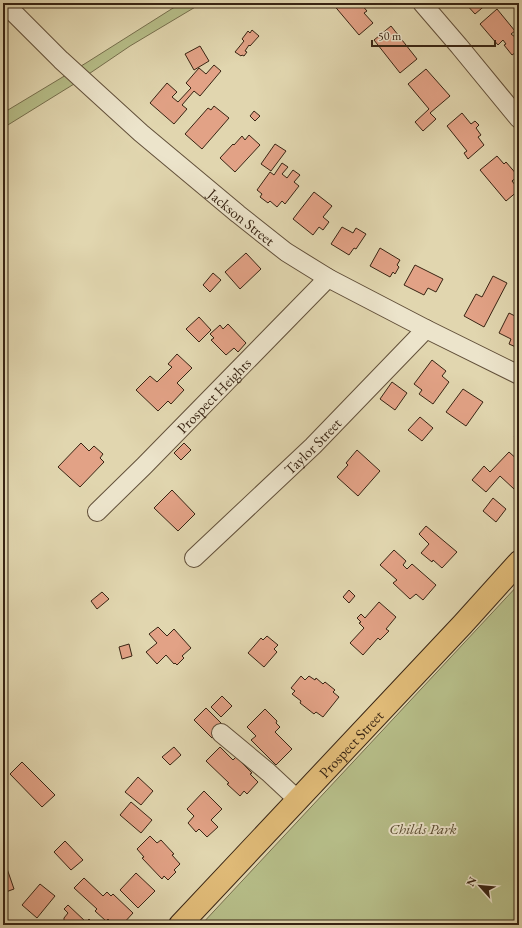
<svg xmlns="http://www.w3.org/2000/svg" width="522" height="928" viewBox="0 0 522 928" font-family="'EB Garamond',serif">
	<rect width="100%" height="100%" fill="#e1d6af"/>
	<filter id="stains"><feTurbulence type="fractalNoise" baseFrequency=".005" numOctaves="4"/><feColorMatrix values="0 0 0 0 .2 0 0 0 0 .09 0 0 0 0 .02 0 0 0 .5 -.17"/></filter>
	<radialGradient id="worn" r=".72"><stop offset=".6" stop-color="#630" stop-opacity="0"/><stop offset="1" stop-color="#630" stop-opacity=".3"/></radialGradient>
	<!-- green -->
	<g fill="#b6bd88" stroke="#77704e">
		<polygon points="181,3 202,3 130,46 74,84 3,128 3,113 86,63"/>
		<polygon points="519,584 519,925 201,925"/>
	</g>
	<!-- building -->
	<g fill="#e2a286" stroke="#382413">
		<polygon points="332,3 360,3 367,11 364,13 373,23 359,35"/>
		<polygon points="465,3 488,3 475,14"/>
		<polygon points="497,9 515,31 511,34 515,37 519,34 519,50 512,55 504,45 506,44 503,40 498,45 480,24"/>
		<polygon points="391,26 417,59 400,73 374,40"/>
		<polygon points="252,30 259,36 250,46 249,45 245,51 247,52 244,56 242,55 241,56 235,52 244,41 242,39 248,31 250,33"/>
		<polygon points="200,46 209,61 194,70 185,54"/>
		<polygon points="214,65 221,71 200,96 194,91 182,105 187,109 174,124 150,103 167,83 177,92 172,97 178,102 191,88 186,83 199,68 206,74"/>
		<polygon points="426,69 450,96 430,113 436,119 423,131 415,122 429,109 408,84"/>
		<polygon points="214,106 229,118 202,149 185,134 208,108 211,110"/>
		<polygon points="254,111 260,116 255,121 250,116"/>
		<polygon points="462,113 471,124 475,121 479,125 476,128 481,135 478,137 484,145 468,159 464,153 467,151 447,126"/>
		<polygon points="249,135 260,145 235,172 220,158 233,144 234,145 242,136 245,140"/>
		<polygon points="275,144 286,151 271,171 261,164"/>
		<polygon points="497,156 504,164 506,162 518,176 512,181 519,190 506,201 480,170"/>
		<polygon points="282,163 288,167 282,174 287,178 293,170 300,175 294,182 299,186 285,204 282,201 277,207 270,201 268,203 260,197 262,194 257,190 270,172 274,175"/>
		<polygon points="314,192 332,206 323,217 329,222 323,230 319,227 313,235 293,219"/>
		<polygon points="342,227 353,233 356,228 366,234 356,249 354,248 349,255 331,244"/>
		<polygon points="380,248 400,260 397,265 399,267 395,274 393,272 390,277 370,266"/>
		<polygon points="246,253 261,269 240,289 225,272"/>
		<polygon points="415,265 443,279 436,292 428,288 424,295 404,285"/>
		<polygon points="213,273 221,280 210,292 203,285"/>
		<polygon points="493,276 507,283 484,327 464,316 476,294 482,297"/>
		<polygon points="509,313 519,318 519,345 518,348 509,344 511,339 499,333"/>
		<polygon points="199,317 211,330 199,342 186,329"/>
		<polygon points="228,324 246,343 238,352 234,348 226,355 211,340 214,338 210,334 220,325 223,329"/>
		<polygon points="177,354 192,368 177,383 184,390 171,404 168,401 158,411 136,390 150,376 157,382 172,367 168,364"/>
		<polygon points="432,360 446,371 442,376 449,382 433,404 419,394 422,390 414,384"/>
		<polygon points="392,382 407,393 395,410 380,399"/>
		<polygon points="463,389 483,402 466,426 446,412"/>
		<polygon points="420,417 433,428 422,441 408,430"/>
		<polygon points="519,431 519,442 514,436"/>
		<polygon points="81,443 89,451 94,446 103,454 100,458 104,462 80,487 58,467"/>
		<polygon points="184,443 191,450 181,460 174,453"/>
		<polygon points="357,450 380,471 358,496 337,477 348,465 346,463"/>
		<polygon points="509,452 519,461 519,484 514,489 500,476 486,492 472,480 484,466 490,472"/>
		<polygon points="172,490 195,514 178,531 154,508"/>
		<polygon points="493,498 506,509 496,522 483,511"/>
		<polygon points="426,526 457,552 442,568 433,560 432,562 421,553 429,544 419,534"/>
		<polygon points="394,550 406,561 403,565 407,569 412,564 436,585 423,600 416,594 410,599 393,583 397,580 380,565"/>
		<polygon points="349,590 355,596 349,603 343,597"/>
		<polygon points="102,592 109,599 97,609 91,601"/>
		<polygon points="379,602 396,617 386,629 389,631 380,640 378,638 363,655 350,643 364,628 359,623 361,622 357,618 361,614 365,618"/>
		<polygon points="158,627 167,636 174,629 191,648 182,656 184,658 177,665 175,663 174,664 166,655 157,664 146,652 157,643 149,634"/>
		<polygon points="267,636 278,645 274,649 277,652 264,667 248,653 261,638 263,640"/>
		<polygon points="129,644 132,656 122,659 119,647"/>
		<polygon points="301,676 305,680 309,676 315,680 316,678 323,684 325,682 335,690 333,692 339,697 323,717 316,712 314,714 300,703 301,701 292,694 295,691 291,688"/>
		<polygon points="222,696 232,706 221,717 211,707"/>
		<polygon points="206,708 224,726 212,738 194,720"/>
		<polygon points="265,709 277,721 276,723 280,727 275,732 292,749 276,765 251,740 256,736 247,727"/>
		<polygon points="174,747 181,755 170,765 162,757"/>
		<polygon points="220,747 233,760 236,757 252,773 250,774 258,782 247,794 244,791 240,796 227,784 229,783 206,761"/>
		<polygon points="22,762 55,795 42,807 10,774"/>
		<polygon points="138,777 153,791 141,805 125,792"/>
		<polygon points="204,791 222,809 211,820 218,827 207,837 199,829 196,832 188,823 194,816 187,809"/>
		<polygon points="131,802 152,820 141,833 120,815"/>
		<polygon points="150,836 157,843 161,840 174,854 172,855 180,864 174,870 176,872 168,880 164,876 162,879 142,858 144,857 137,849"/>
		<polygon points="65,841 83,860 71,870 54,852"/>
		<polygon points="3,857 14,889 3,893"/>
		<polygon points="136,873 155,891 138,908 120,890"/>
		<polygon points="84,878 103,896 107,892 111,896 113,894 133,913 122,925 114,925 108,919 106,921 95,911 97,909 74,888"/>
		<polygon points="40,884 55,896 37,918 22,905"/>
		<polygon points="68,905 86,922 89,919 95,925 64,925 64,918 68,913 64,909"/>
	</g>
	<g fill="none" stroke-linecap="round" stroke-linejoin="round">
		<!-- minor casing -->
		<g stroke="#62503a" stroke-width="20">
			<g id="minor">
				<path id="s1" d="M4,3L61,60L141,133L238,214L286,252L328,278L426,329L519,375"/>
				<polyline points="422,3 459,46 519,119"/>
				<path id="s2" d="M97,512L144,466L328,278"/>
				<path id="s3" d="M194,558L313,446L426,329"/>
				<polyline points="221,733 268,772 297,799"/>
			</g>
		</g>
		<!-- major casing -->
		<g stroke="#382413" stroke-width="24">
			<g id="major">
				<path id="s4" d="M180,925L463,624L519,562"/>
			</g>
		</g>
		<!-- minor -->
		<use href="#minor" stroke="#ece4cb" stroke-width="18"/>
		<!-- major -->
		<use href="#major" stroke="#e0bb78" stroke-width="22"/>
	</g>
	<g text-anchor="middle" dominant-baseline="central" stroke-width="4" stroke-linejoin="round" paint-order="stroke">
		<!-- street labels -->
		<g font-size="15" fill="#382413" stroke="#ece4cb">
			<text stroke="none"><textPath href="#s1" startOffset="320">Jackson Street</textPath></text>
			<text stroke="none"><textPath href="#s2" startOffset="165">Prospect Heights</textPath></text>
			<text stroke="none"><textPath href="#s3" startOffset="163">Taylor Street</textPath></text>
			<text stroke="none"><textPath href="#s4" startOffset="249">Prospect Street</textPath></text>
		</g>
		<!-- park labels -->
		<g font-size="15" font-style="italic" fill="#584a30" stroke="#ece4cb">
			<text x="423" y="828">Childs Park</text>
		</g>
	</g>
	<!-- margin -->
	<rect width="522" height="928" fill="none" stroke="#e1d6af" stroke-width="16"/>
	<rect x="4" y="4" width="514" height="920" fill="none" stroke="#382413" stroke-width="2"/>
	<rect x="8" y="8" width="506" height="912" fill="none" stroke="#382413"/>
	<!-- north arrow -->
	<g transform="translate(480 886) rotate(297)" stroke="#ece4cb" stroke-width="3" paint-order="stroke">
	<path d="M0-3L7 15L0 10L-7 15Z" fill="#382413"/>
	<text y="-6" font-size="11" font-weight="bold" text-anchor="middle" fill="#382413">N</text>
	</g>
	<!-- scale -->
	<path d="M372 40v6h123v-6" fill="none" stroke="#382413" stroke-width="2"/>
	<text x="378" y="40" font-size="12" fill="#382413" stroke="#ece4cb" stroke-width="3" paint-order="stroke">50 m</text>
	<rect width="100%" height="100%" filter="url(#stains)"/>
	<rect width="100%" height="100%" fill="url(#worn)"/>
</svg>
